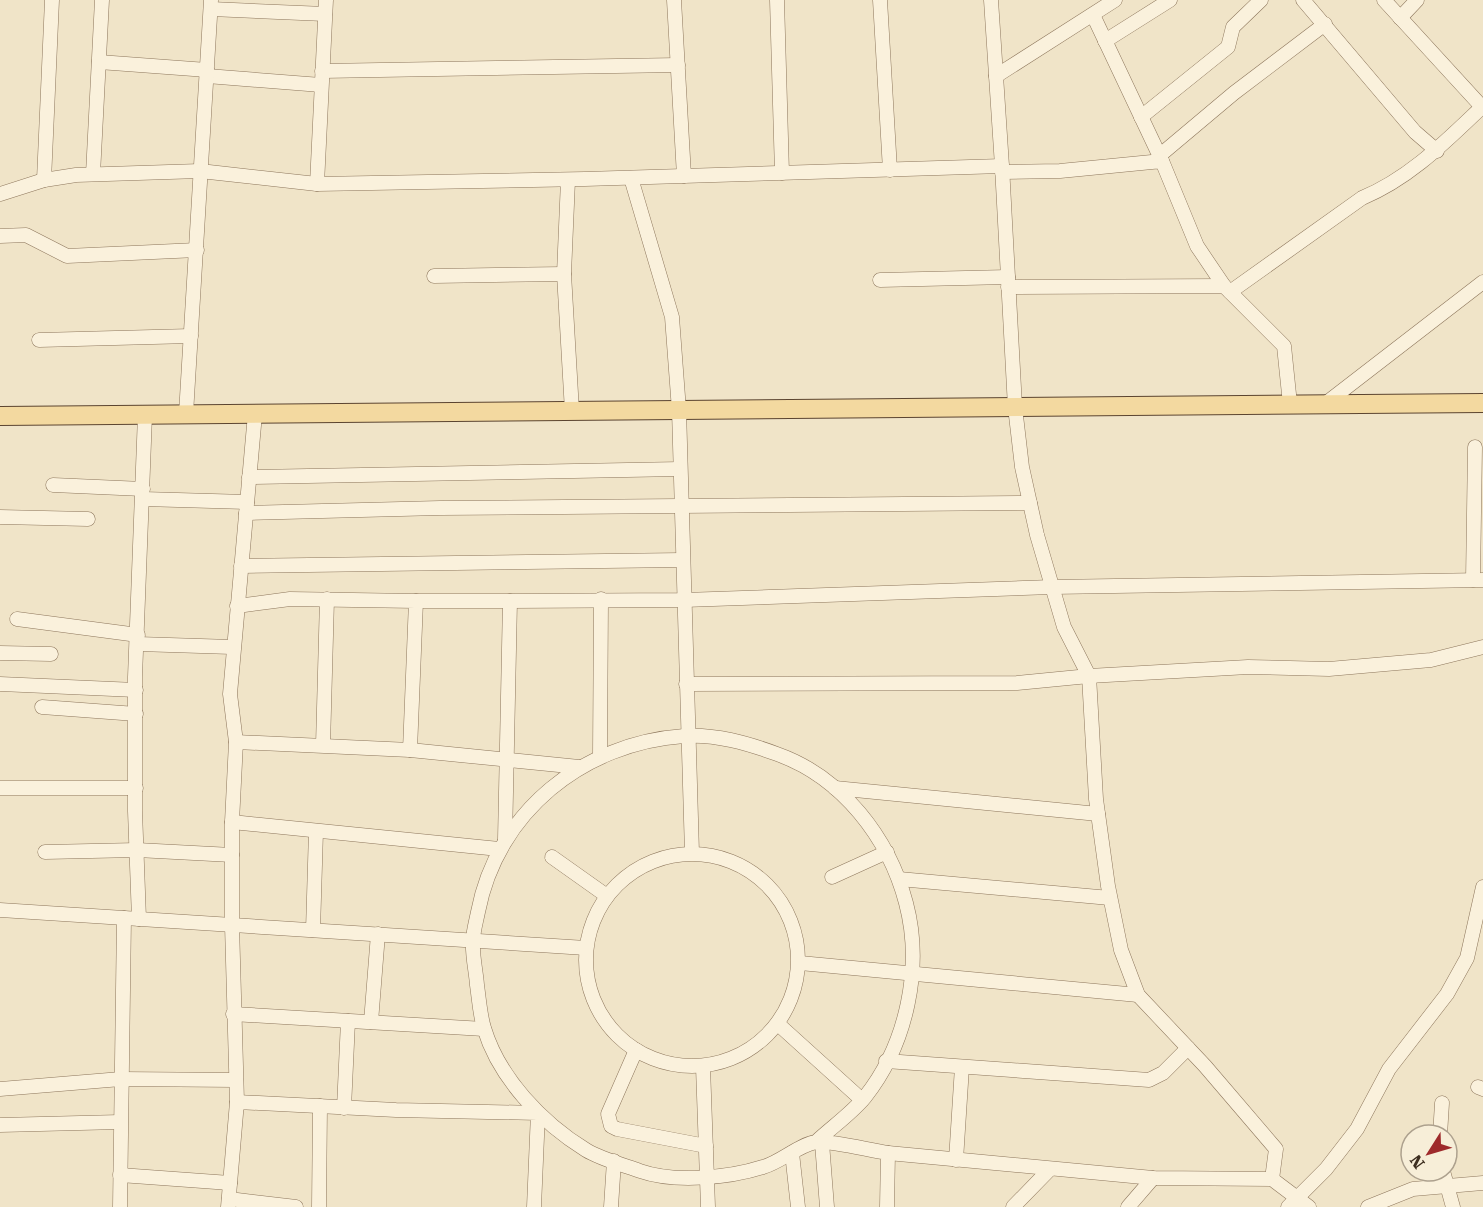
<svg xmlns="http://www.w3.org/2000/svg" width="1483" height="1207" viewBox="0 0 1483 1207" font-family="'Roboto Serif',serif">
	<rect width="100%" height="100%" fill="#f0e4c8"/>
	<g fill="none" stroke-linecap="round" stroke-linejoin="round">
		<!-- minor casing -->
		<g stroke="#8d765c" stroke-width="15">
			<g id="minor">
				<polyline points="674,0 684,176"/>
				<polyline points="777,0 782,173"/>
				<polyline points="880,0 890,170"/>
				<polyline points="1303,0 1415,132 1437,151"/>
				<polyline points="1384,0 1483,108"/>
				<polyline points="211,9 325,14"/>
				<polyline points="1093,15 1162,161"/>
				<polyline points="1400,18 1417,0"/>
				<polyline points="1105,41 1170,0"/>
				<polyline points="99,62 207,70"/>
				<polyline points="322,71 678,65"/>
				<polyline points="207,76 321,85"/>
				<polyline points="996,76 1115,0"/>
				<polyline points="1141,117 1228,47 1233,27 1261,0"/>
				<polyline points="1159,156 1234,93 1325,24"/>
				<polyline points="1002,166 1015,407 1022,467 1037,535 1064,627 1089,676 1096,799 1108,886 1121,950 1138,995 1205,1066 1276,1149 1272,1179"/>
				<polyline points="1002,172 1060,171 1162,161 1197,246 1224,286"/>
				<polyline points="93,174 102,0"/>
				<polyline points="631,178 672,317 679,410 692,853"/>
				<polyline points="44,180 52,0"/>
				<polyline points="568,180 564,274 572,411"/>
				<polyline points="317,184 326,0"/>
				<polyline points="0,194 44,180 76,175 200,171 317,184 585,179 1002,166 991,0"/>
				<polyline points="0,236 26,235 67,256 197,250"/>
				<polyline points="434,276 564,274"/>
				<polyline points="880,280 1008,277"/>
				<polyline points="1008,287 1224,286 1284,346 1290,404"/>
				<path d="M1230,292L1362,198C1410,178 1445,142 1483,106"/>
				<polyline points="39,340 191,336"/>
				<polyline points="1325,404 1483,282"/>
				<polyline points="186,414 211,0"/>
				<polyline points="249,477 680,469"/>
				<polyline points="53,485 143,489"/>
				<polyline points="143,499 247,502"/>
				<polyline points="246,513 440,508 1030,503"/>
				<polyline points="0,517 88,519"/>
				<polyline points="241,566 682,560"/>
				<polyline points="1473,580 1475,447"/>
				<polyline points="416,601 510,601 505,840"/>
				<polyline points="510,601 684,600 1052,587 1483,580"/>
				<polyline points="237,606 290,599 416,601 410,750"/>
				<polyline points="17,619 138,635"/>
				<polyline points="138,644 232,647"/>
				<polyline points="0,653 51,654"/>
				<polyline points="0,684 136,690"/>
				<polyline points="686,684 1017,683 1089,676 1248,667 1329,669 1431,660 1483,647"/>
				<polyline points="42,707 136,714"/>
				<polyline points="236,742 410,750 579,767"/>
				<polyline points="323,745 327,599"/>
				<polyline points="600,756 601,599"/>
				<polyline points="0,788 136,788"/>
				<polyline points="835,788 1098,814"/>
				<polyline points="232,822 499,849"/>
				<polyline points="45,852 137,850 232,855"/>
				<circle cx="692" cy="960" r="106"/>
				<polyline points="552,857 607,896"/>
				<polyline points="832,877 887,852"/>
				<polyline points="899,879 1110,898"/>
				<polyline points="0,910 586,948"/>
				<polyline points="139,919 135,811 135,677 145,415"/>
				<polyline points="313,930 316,831"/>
				<polyline points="800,963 1138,995"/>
				<polyline points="233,1014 484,1029"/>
				<polyline points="371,1022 378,934"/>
				<polyline points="778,1024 862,1100"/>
				<polyline points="636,1050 608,1114 611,1126 617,1129 706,1146"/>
				<polyline points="886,1061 1149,1080 1163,1073 1188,1048"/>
				<polyline points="703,1067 708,1207"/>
				<polyline points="1478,1087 1483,1089"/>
				<polyline points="0,1089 121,1079 236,1080"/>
				<polyline points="237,1102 232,925 232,822 236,742 230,694 255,414"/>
				<polyline points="344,1108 348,1021"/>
				<polyline points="0,1125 120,1122"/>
				<polyline points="1440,1135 1442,1103"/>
				<path d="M817,1141C832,1127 852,1113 865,1097C907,1044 923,967 906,903C889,838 842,777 777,754C747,743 716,734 684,736C583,743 497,812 478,912C476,922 473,932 473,941C472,955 476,971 477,985C479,999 480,1015 484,1028C499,1078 542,1123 586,1150C601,1159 623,1165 640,1171C674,1183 729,1178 763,1167C781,1162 798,1145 816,1142C829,1140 872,1151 888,1153L887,1207"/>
				<polyline points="822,1143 827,1207"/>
				<polyline points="792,1153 798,1207"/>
				<polyline points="888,1153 1153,1178 1272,1179 1309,1207"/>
				<polyline points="956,1160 962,1067"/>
				<polyline points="1443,1171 1453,1207"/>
				<polyline points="120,1175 230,1183"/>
				<polyline points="229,1199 296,1207"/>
				<polyline points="120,1207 124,918"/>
				<polyline points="228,1207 237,1102 396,1110 538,1113 534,1207"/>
				<polyline points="319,1207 320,1106"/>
				<polyline points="611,1207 614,1161"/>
				<polyline points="1013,1207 1049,1170"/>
				<polyline points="1128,1207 1153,1178"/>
				<polyline points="1288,1207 1326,1169 1357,1129 1389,1069 1447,994 1467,958 1483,887"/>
				<polyline points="1368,1207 1413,1189 1483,1183"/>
			</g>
		</g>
		<!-- major casing -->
		<g stroke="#5b4430" stroke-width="20">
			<polyline id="major" points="0,416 1483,403"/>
		</g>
		<!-- minor -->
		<use href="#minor" stroke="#faf1dc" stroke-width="14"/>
		<!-- major -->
		<use href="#major" stroke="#f3d9a0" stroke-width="18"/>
	</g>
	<!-- north arrow -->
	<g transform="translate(1429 1153) rotate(233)"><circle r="28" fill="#f7eed8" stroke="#ada18e" stroke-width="1.5"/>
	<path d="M0-4.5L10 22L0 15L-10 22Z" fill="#9e2a2b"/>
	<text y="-9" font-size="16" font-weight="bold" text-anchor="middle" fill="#3d2e20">N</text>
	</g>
</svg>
